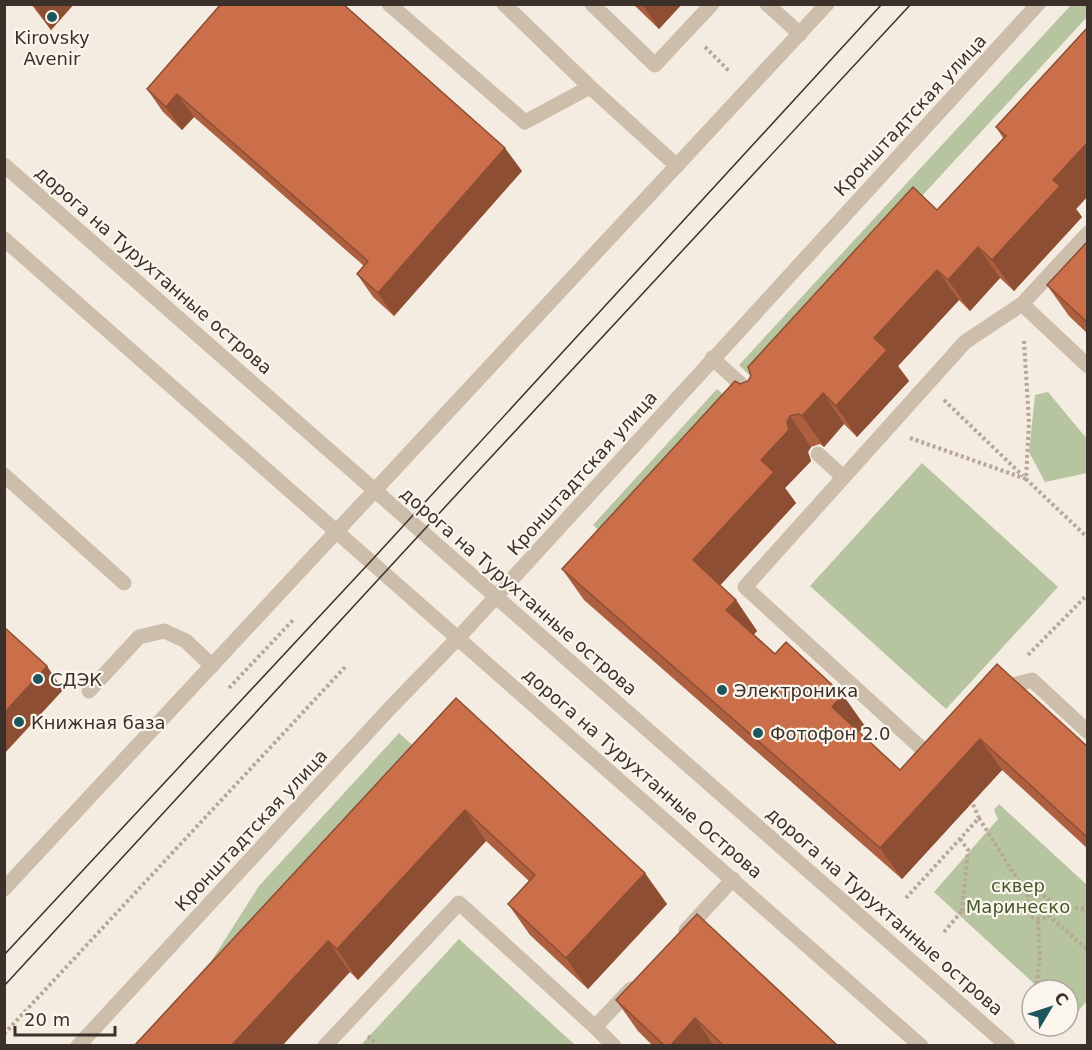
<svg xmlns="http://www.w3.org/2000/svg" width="1092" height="1050" viewBox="0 0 1092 1050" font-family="'DejaVu Sans',sans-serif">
	<rect width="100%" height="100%" fill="#f4ece0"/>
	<!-- green -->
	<g fill="#b6c49f">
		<polygon points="1071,5 1087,5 1087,17 753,379 739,365"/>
		<polygon points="717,389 737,407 615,545 593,525"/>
		<polygon points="1048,392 1087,439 1087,473 1045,482 1029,452 1035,395"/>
		<polygon points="922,463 1058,587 946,709 810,586"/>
		<polygon points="399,733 425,757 205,971 259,886"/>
		<polygon points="999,804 1087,885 1087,1001 1072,1018 1068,1015 1068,990 1041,990 934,892 998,819 994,810"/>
		<polygon points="459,939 575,1045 361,1045"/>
	</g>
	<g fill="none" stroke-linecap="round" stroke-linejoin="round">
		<!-- path -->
		<g stroke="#b9a795" stroke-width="4" stroke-dasharray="3 3" stroke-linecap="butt">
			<polyline points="705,47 730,72"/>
			<polyline points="1024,341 1029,422 1026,479 1088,538"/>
			<polyline points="944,400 1023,476"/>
			<polyline points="910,438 1026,479"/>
			<polyline points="1028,655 1088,594"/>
			<polyline points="229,688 294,619"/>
			<polyline points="979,818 1030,899"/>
			<polyline points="960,839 968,850 962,911"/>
			<circle cx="1039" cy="907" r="12"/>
			<polyline points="906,898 979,818 972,802"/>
			<polyline points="1051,906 1088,909"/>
			<polyline points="1048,915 1088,950"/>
			<polyline points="944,932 962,911 1028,912"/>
			<polyline points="1036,990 1040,961 1038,919"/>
			<polyline points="1028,1006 1032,998"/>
			<polyline points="4,1034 346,666"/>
			<polyline points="368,1036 378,1046"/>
		</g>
		<!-- service -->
		<g stroke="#cdbdab" stroke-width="15">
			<polyline points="389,4 525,122 590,87 677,166"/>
			<polyline points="504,4 590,87"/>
			<polyline points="592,4 655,65 712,4"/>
			<polyline points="767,4 800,34"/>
			<polyline points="1022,304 1088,366"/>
			<polyline points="712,358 755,397"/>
			<polyline points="818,454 843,477"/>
			<polyline points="4,475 124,583"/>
			<polyline points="999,689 1032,680 1088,732"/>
			<polyline points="89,691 139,637 164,631 186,641 212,666"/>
			<polyline points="934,754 931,757 745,587 965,342 1022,304 1088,233"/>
			<polyline points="686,930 733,879"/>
			<polyline points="325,1046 459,903 595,1027"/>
			<polyline points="614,1046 595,1027 631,989"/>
		</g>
		<!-- minor -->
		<g stroke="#cdbdab" stroke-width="15">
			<polyline points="4,889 827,4"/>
			<polyline points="78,1046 391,707 459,637 1038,4"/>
		</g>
		<!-- tertiary -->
		<g stroke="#cdbdab" stroke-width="15">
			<polyline points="4,165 1008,1046"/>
			<polyline points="4,239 921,1046"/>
		</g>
		<!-- tram -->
		<g stroke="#3b312a" stroke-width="1.5">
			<polyline points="4,955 371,561 882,4"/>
			<polyline points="4,986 480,469 911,4"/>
		</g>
	</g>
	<!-- wall -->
	<g fill="#ae5f3f">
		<polygon points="31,4 74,4 51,30"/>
		<polygon points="221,4 522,171 394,316 373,297 357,274 364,266 194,117 182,130 163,112 147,89"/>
		<polygon points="633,4 682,4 659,29"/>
		<polygon points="1088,27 1088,196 1076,209 1082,217 1014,291 1000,278 970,311 959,300 898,366 909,381 857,437 844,424 824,447 820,444 811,447 808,452 811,461 785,488 796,503 720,585 736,600 757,631 753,635 775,654 865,726 859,732 900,770 997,664 1088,747 1088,849 1002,770 902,879 584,600 562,569 740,384 748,381 937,210 1003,138 996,127"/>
		<polygon points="1088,241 1088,334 1069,316 1047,285"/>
		<polygon points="456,698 667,904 588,989 530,935 508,904 529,881 486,841 358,980 350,972 134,1046"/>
		<polygon points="616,1000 838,1046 653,1046 638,1031"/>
	</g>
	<!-- shaded-wall -->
	<g fill="#8d4e33">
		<polygon points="33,4 74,4 51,30"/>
		<polygon points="642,4 682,4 659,29"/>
		<polygon points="177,94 194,117 182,130 166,107"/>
		<polygon points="1088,142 1088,196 1076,209 1082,217 1014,291 992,260 1053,180"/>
		<polygon points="505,148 522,171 394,316 378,293"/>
		<polygon points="978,247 1000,278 970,311 948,280"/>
		<polygon points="937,270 959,300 898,366 909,381 857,437 836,406 874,338"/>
		<polygon points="823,393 844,424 824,447 802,416"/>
		<polygon points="790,416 811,447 808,452 811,461 785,488 796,503 715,591 693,560 761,460"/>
		<polygon points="736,600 757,631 748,641 726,610"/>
		<polygon points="47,666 63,690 4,754 4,713"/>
		<polygon points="843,695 865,726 853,738 832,707"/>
		<polygon points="980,739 1002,770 902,879 880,848"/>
		<polygon points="465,810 486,841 358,980 337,949"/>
		<polygon points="645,873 667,904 588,989 566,958"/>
		<polygon points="328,941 350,972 282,1046 231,1046"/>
		<polygon points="695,1018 714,1046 670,1046"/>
	</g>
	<!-- building -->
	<g fill="#ca6f49" stroke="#8d4e33" stroke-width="1.5">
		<polygon points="221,4 343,4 505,148 378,293 357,274 368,261 177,94 166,107 147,89"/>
		<polygon points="1088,27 1088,142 1053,180 1060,186 992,260 978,247 948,280 937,270 874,338 887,350 836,406 823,393 802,416 798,414 790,416 787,422 789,430 761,460 774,472 693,560 736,600 726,610 775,654 786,642 843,695 832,707 900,770 997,664 1088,747 1088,838 980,739 880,848 562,569 735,381 740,384 748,381 751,376 748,367 913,187 937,210 1006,136 996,127"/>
		<polygon points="1088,241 1088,323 1047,285"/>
		<polygon points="4,627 47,666 4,713"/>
		<polygon points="456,698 645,873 566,958 508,904 535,875 465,810 337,949 328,941 231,1046 134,1046"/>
		<polygon points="697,914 838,1046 724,1046 695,1018 670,1046 665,1046 616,1000"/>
	</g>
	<!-- markers -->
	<g fill="#1e565e" stroke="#fbf6ed" stroke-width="2">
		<circle cx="52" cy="17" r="6"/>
		<circle cx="38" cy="679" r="6"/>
		<circle cx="722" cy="690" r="6"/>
		<circle cx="19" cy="722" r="6"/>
		<circle cx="758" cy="733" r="6"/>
	</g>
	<g text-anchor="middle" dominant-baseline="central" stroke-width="4.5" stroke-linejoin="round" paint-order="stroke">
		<!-- poi labels -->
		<g font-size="18" fill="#3b312a" stroke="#fbf6ed" text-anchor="start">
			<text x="52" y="37" text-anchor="middle">Kirovsky<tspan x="52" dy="21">Avenir</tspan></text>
			<text x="50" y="679">СДЭК</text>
			<text x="734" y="690">Электроника</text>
			<text x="31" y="722">Книжная база</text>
			<text x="770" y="733">Фотофон 2.0</text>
		</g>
		<!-- street labels -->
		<g font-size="18" fill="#3b312a" stroke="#fbf6ed">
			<text transform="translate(910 115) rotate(-47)">Кронштадтская улица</text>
			<text transform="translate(154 270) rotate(41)">дорога на Турухтанные острова</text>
			<text transform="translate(582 473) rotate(-48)">Кронштадтская улица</text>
			<text transform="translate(519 591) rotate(41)">дорога на Турухтанные острова</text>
			<text transform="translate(643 773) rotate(41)">дорога на Турухтанные Острова</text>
			<text transform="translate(251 830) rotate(-47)">Кронштадтская улица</text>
			<text transform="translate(885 911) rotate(41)">дорога на Турухтанные острова</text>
		</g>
		<!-- park labels -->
		<g font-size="18" fill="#475a2d" stroke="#fbf6ed">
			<text x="1018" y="885">сквер<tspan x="1018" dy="21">Маринеско</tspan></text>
		</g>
	</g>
	<!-- border -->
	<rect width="1092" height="1050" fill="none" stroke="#3b312a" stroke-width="12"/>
	<!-- north arrow -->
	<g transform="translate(1050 1008) rotate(51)"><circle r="28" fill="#fbf6ed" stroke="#aea79f" stroke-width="1.5"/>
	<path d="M0-4.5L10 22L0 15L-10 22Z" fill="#1e565e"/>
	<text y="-9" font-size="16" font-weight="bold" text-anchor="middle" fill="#3b312a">С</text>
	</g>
	<!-- scale -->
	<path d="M15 1026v9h100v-9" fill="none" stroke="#3b312a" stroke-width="3"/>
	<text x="24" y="1026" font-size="18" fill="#3b312a" stroke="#fbf6ed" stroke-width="4.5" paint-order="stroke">20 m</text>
</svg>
